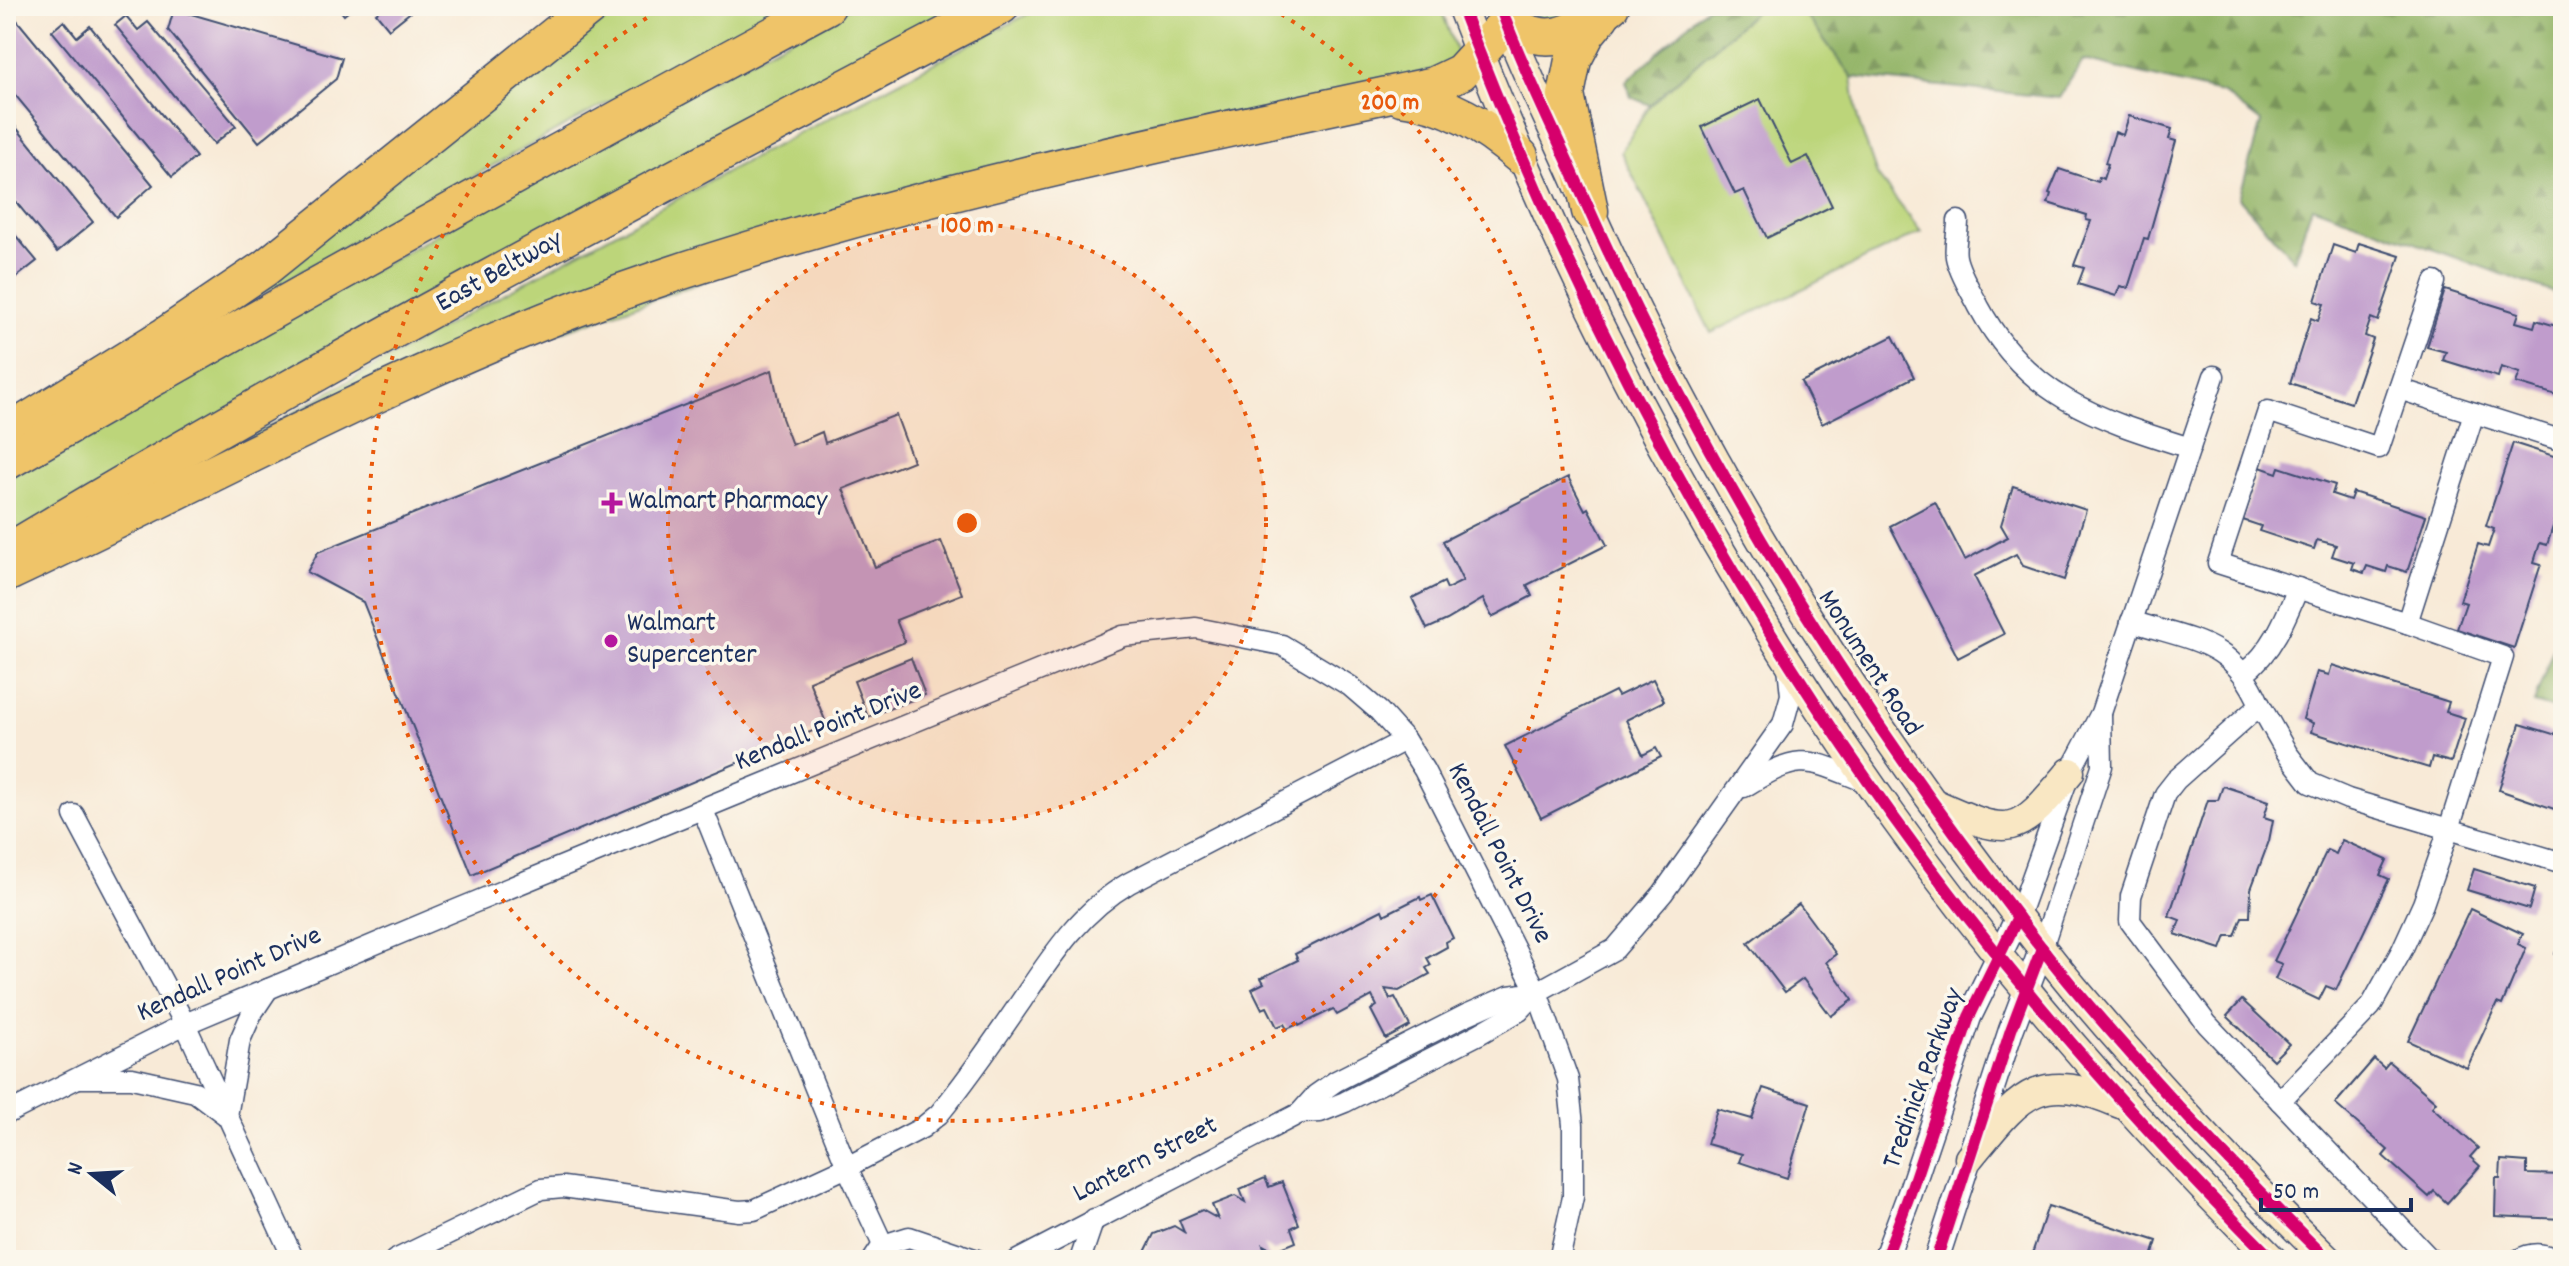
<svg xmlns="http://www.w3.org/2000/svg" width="2569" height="1266" viewBox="0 0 2569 1266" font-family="Dekko,sans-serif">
	<defs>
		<pattern id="forest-firs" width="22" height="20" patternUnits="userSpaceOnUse" patternTransform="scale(2)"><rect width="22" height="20" fill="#95b66a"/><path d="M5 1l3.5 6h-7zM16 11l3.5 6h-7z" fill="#79945a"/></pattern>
	</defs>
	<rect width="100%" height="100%" fill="#fbf7ec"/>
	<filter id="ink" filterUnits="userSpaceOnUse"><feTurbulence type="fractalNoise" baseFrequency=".0125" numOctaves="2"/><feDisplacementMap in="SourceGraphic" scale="16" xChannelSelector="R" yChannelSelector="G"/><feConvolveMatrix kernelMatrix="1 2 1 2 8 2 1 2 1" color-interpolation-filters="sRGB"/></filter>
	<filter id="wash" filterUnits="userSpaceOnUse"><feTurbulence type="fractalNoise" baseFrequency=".006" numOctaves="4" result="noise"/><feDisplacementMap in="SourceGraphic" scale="32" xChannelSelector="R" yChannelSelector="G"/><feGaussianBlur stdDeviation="1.8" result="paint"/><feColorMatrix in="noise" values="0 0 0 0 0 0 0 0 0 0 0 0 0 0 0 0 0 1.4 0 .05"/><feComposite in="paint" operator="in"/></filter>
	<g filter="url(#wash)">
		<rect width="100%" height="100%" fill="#f8ead7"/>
		<!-- grass -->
		<g fill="#bcd57a" stroke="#6c826c" stroke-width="2">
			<polygon points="604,6 785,6 347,245 232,312"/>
			<polygon points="852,6 972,6 6,537 6,478 676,99"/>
			<polygon points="1043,6 1440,6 1459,59 1452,65 996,178 225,451 467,314 737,166"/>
			<polygon points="1521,6 1595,6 1563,24 1524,14"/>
			<polygon points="1761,6 1799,6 1852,77 1858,120 1877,175 1921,232 1711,333 1621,152 1650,105"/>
		</g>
		<!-- forest -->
		<g fill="url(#forest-firs)" stroke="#587264" stroke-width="2">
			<polygon points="1708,6 1761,6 1650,105 1631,97 1626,82"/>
			<polygon points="1799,6 2563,6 2563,296 2312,206 2294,260 2239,198 2261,122 2224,94 2083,60 2059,98 1852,77"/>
			<polygon points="2563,621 2563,712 2534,703"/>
		</g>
		<g id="blocks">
			<!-- building -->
			<g fill="#c09ccc">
				<polygon points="337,6 355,6 344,15"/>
				<polygon points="386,6 418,6 389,29 376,13"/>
				<polygon points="6,7 153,185 116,217 6,84"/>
				<polygon points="174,9 342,58 336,79 259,142 168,30"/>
				<polygon points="126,16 138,30 148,22 236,126 214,144 115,25"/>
				<polygon points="64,21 77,37 90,26 196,157 172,177 52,31"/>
				<polygon points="1760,99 1792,164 1808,156 1832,206 1767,238 1744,190 1735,194 1702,127"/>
				<polygon points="6,115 93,222 57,252 6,190"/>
				<polygon points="2129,116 2172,129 2169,139 2176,141 2148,239 2144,238 2128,288 2120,286 2116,296 2078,284 2084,268 2074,265 2091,221 2086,220 2087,215 2048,203 2051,194 2049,193 2059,169 2098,182 2099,177 2103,179 2108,164 2105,163 2115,132 2123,135"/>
				<polygon points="6,224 37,261 14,279 6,269"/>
				<polygon points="2359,243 2400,256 2378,321 2371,318 2365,336 2373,339 2351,403 2290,383 2311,318 2318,321 2324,304 2315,301 2333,245 2356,253"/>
				<polygon points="2445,290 2519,313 2516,322 2534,327 2536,320 2563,328 2563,397 2516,383 2520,373 2501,367 2498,377 2443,360 2446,352 2427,347"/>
				<polygon points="1893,336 1914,377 1822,424 1801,382"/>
				<polygon points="772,370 782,418 792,445 822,432 825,443 896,415 913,461 843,489 875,567 941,541 962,594 896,620 905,642 809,681 827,725 472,875 363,602 307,572 318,552"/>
				<polygon points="2513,443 2563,459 2563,496 2547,545 2540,543 2534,562 2541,564 2514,648 2457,629 2466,603 2460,601 2478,544 2488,547 2494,529 2486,526"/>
				<polygon points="2260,467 2277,473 2279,467 2335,485 2332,494 2350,500 2353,492 2426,516 2407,572 2388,566 2386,572 2367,566 2364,573 2352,569 2354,563 2332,556 2336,545 2317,540 2314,549 2259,531 2261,526 2243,520"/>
				<polygon points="1568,477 1585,510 1588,508 1607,545 1527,585 1532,596 1492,617 1483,599 1447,620 1427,629 1412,598 1444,582 1447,589 1463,581 1443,541"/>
				<polygon points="2013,486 2086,510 2064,580 2023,566 2016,554 1974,576 2004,634 1958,658 1890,526 1935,502 1965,560 2008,537 2001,525"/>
				<polygon points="911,658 925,695 868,717 854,681"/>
				<polygon points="2332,665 2449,702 2446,712 2465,718 2451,762 2432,757 2429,768 2311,732 2313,723 2303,719 2317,672 2329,675"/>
				<polygon points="1653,679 1664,701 1626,720 1643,755 1656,748 1661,757 1541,818 1505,746 1615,691 1618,696"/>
				<polygon points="2520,724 2563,737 2563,812 2499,790"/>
				<polygon points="2223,786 2269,801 2264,817 2273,820 2269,841 2251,889 2250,917 2242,917 2235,936 2226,936 2221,949 2175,934 2180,920 2169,916 2208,800 2218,800"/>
				<polygon points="2342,840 2387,860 2380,875 2389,879 2336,990 2326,986 2319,1000 2275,979 2282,964 2274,961 2327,850 2336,854"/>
				<polygon points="2474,869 2535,888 2529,909 2467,890"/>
				<polygon points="1432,895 1453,938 1446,942 1447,947 1427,958 1431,965 1426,968 1430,974 1399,991 1385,989 1390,999 1395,997 1410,1026 1386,1039 1371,1010 1377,1006 1372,996 1337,1015 1333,1009 1299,1026 1298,1024 1287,1029 1284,1024 1277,1027 1267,1007 1262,1009 1252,989 1264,983 1261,978 1298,960 1295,954 1382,910 1384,915 1420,897 1421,900"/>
				<polygon points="1799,904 1836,954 1826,962 1853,1000 1831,1016 1803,979 1785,992 1748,943"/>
				<polygon points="2470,909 2523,934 2518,944 2526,948 2502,1005 2497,1003 2467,1068 2408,1041"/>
				<polygon points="2562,932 2563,932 2563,956 2555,954"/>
				<polygon points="2242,1000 2289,1044 2273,1060 2227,1016"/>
				<polygon points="2374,1059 2384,1068 2389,1062 2407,1077 2436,1102 2432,1107 2478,1148 2470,1157 2480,1166 2447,1203 2434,1191 2429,1197 2383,1156 2388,1150 2335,1104"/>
				<polygon points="1763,1088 1810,1103 1787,1178 1739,1162 1742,1154 1707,1144 1717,1109 1752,1119"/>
				<polygon points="2501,1160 2527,1162 2527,1174 2563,1175 2563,1219 2495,1216 2496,1178 2500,1178"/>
				<polygon points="1265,1178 1269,1187 1282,1182 1299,1224 1291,1228 1296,1242 1274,1251 1263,1245 1270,1260 1141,1260 1154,1234 1174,1226 1184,1232 1179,1220 1202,1210 1218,1219 1212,1205 1235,1196 1245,1202 1240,1189"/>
				<polygon points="2048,1206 2157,1241 2151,1260 2030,1260"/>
			</g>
		</g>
	</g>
	<g filter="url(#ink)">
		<use href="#blocks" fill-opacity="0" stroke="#3c4b70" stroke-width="2"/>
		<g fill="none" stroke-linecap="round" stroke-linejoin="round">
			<!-- minor casing -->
			<g stroke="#3c4b70" stroke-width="23">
				<g id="minor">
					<path d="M1958,221C1958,232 1954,246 1956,257C1959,273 1972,293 1979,307C2028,398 2098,419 2190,448"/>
					<polyline points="2399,389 2563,441"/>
					<path d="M2131,621C2192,641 2233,640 2260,705"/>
					<polyline points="2407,623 2474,413"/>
					<path d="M2244,673C2272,652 2285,620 2298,588"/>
					<path d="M1744,787C1804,750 1807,759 1871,784"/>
					<polyline points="703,810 847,1167 883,1245"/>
					<polyline points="74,815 185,1024 294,1260"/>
					<polyline points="2018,917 2070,772 2101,713 2214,376"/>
					<polyline points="2042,948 2102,766 2101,714"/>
					<polyline points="80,1078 132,1078 195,1092 227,1116 240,1040 252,1013 268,989"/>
					<polyline points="2280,1101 2371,1006 2402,950 2423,904 2449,829 2503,657 2407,623 2218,563 2268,411 2379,448 2435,282"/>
					<polyline points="1300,1113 1320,1112 1345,1102 1479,1034 1519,1011 1537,992 1615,949 1663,893 1783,724 1791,695 1788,666"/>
					<polyline points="6,1114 185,1024 451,912 1123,636 1196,628 1282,645 1350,686 1379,711 1405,740 1424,770 1537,992 1568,1079 1573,1125 1573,1197 1559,1260"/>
					<path d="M395,1260L541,1189L563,1187L739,1211L754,1210L847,1167L922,1128L939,1114C969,1078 996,1038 1022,1000C1053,954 1081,911 1129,883L1405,740"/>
					<polyline points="873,1260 883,1245 909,1237 977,1260"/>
					<polyline points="1018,1260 1300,1113 1316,1095 1336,1081 1466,1015 1509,996 1537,992"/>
					<polyline points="1080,1260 1094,1219"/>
					<polyline points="2431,1260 2207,1024 2130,921 2131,896 2165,794 2176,780 2260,705 2287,753 2310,783 2348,799 2563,863"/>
					<path d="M2518,1260C2531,1252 2544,1253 2557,1260"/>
				</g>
			</g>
			<!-- tertiary casing -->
			<g stroke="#3c4b70" stroke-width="27">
				<g id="tertiary">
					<polyline points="1885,1260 1910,1193 1969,1017 2018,917"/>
					<polyline points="1936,1260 2011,1030 2042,948"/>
				</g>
			</g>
			<!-- secondary casing -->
			<g stroke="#3c4b70" stroke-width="31">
				<g id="secondary">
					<path d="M1461,6C1570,293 1715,568 1894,818C2007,976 2136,1123 2273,1260"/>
					<path d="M1500,6C1522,68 1553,127 1579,187C1681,417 1809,635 1958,837C1996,888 2033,939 2074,988C2154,1083 2239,1173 2328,1260"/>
					<path d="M1934,803C2012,838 2016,837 2070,772"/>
					<path d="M1969,1158C2021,1095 2036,1068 2120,1104"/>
				</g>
			</g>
			<!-- motorway casing -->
			<g stroke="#3c4b70" stroke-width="39">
				<g id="motorway">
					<path d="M1401,97C1447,102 1485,126 1520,156"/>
					<polyline points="1590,211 1566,95 1573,60 1587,33 1601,16"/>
					<polyline points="6,434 166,335 265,268 591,6"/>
					<path d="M6,462C278,306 551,154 827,6"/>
					<path d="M11,550C334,356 668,181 1001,6"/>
					<path d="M6,574C222,473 432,355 658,279C911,194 1174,140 1434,85L1461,72L1506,23C1516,27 1526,33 1536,35C1563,42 1591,22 1611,6"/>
				</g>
			</g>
			<!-- minor -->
			<use href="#minor" stroke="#fff" stroke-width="20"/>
			<!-- tertiary -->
			<use href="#tertiary" stroke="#fff" stroke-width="24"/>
			<!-- secondary -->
			<use href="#secondary" stroke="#f9e7c3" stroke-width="28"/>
			<!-- motorway -->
			<use href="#motorway" stroke="#efc469" stroke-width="36"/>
			<!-- cycleway casing -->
			<g stroke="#fbf7ec" stroke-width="17">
				<g id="cycleway">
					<path d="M1461,6C1570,293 1715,568 1894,818C2007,976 2136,1123 2273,1260"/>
					<path d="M1500,6C1522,68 1553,127 1579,187C1681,417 1809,635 1958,837C1996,888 2033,939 2074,988C2154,1083 2239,1173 2328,1260"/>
					<polyline points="1885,1260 1910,1193 1969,1017 2018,917"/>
					<polyline points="1936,1260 2011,1030 2042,948"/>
				</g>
			</g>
			<!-- cycleway -->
			<use href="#cycleway" stroke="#d6006c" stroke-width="12"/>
		</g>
	</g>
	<!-- distance rings -->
	<circle cx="967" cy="523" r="299" fill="#e8590c" fill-opacity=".12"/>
	<g fill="none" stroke="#e8590c" stroke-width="4" stroke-dasharray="4 8">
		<circle cx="967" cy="523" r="299"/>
		<path d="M1271 8A598 598 0 1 1 663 8"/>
	</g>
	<!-- markers -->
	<g fill="#b5179e" stroke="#fbf7ec" stroke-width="3">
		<path d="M608 491h8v8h8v8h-8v8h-8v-8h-8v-8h8z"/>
		<circle cx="611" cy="641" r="8"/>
	</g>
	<g text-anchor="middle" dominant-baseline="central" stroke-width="7" stroke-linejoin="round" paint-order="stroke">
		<!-- street labels -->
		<g font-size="28" fill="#1b2f5e" stroke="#fbf7ec">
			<text transform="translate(500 273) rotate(-29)">East Beltway</text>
			<text transform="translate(1868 664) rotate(57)">Monument Road</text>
			<text transform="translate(829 728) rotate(-22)">Kendall Point Drive</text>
			<text transform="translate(1498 854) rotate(63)">Kendall Point Drive</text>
			<text transform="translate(230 976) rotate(-24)">Kendall Point Drive</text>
			<text transform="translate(1925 1079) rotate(-70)">Tredinick Parkway</text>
			<text transform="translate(1146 1161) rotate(-27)">Lantern Street</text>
		</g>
		<!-- poi labels -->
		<g font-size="28" fill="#1b2f5e" stroke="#fbf7ec" text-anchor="start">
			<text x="628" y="503">Walmart Pharmacy</text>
			<text x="627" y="625">Walmart<tspan x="627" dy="32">Supercenter</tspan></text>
		</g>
	</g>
	<circle cx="967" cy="523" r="12" fill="#e8590c" stroke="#fbf7ec" stroke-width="4"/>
	<g font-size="24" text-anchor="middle" font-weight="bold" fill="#e8590c" stroke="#fbf7ec" stroke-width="7" stroke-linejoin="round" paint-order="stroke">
		<text x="1390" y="109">200 m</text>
		<text x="967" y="232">100 m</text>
	</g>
	<!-- margin -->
	<rect width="2569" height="1266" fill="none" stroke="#fbf7ec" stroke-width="32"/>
	<!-- north arrow -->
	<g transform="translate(92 1174) rotate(288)" stroke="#fbf7ec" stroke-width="6" paint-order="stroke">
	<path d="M0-6L14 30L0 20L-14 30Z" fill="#1b2f5e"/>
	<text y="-12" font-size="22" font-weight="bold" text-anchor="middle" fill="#1b2f5e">N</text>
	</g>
	<!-- scale -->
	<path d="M2261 1198v12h150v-12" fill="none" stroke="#1b2f5e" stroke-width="4"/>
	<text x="2273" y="1198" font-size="24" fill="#1b2f5e" stroke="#fbf7ec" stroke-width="6" paint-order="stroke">50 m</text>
</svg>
